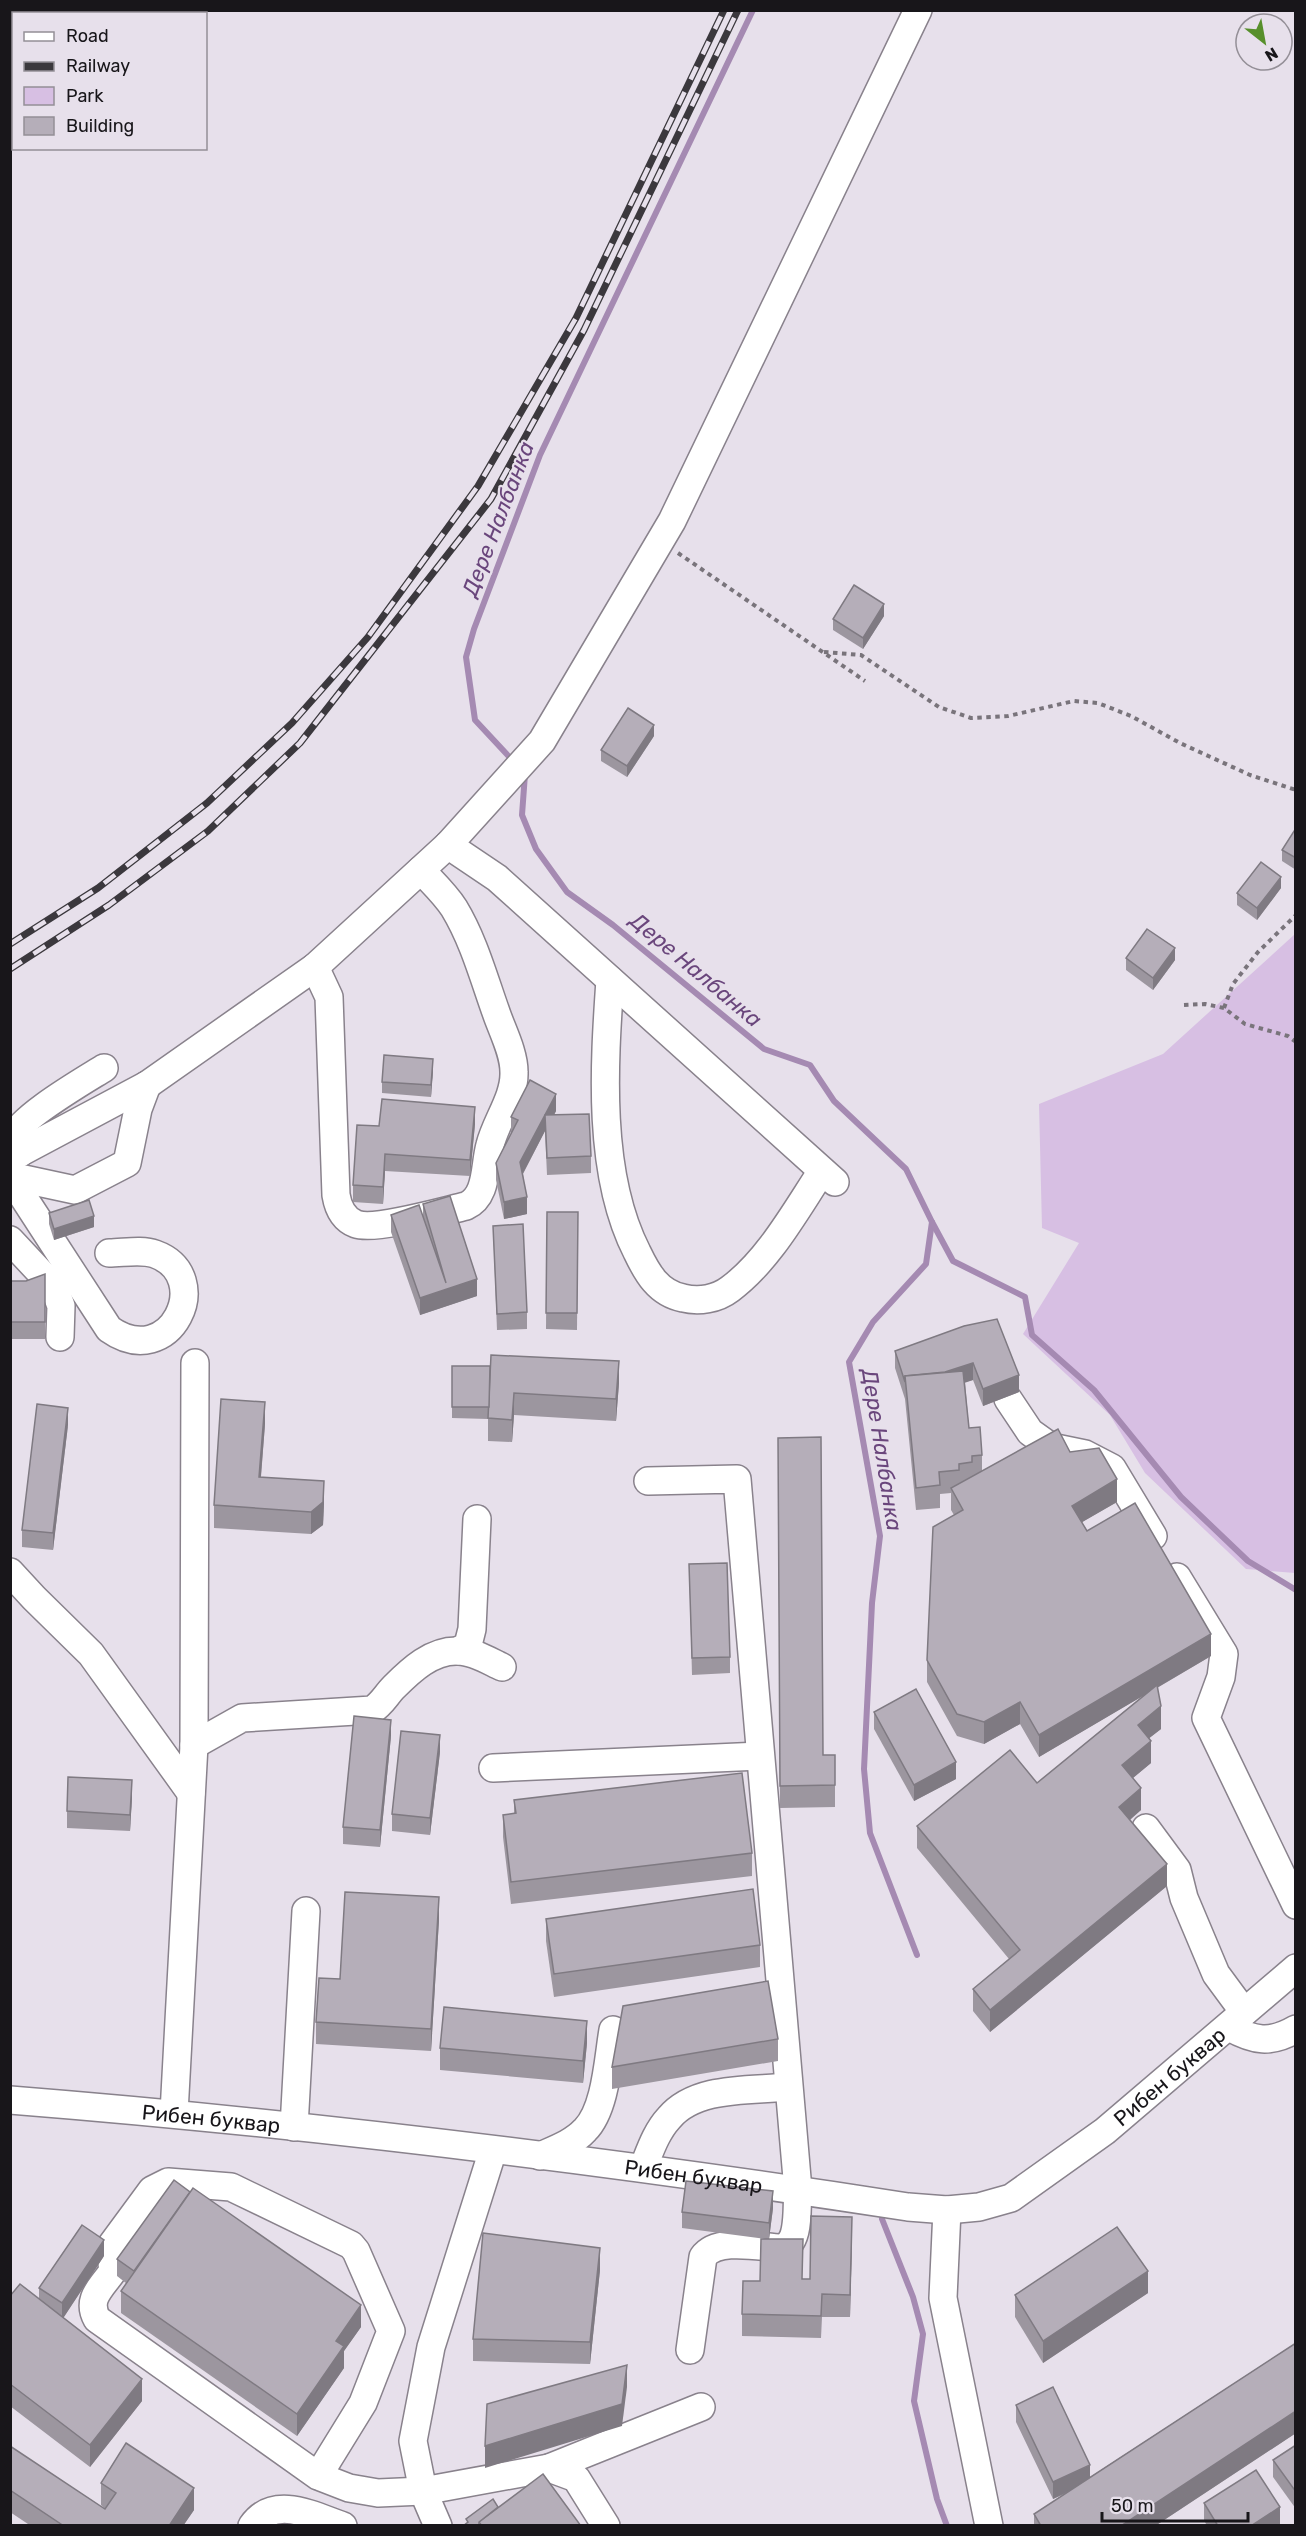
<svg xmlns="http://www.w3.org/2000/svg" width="1306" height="2536" viewBox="0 0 1306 2536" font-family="Rubik,sans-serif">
	<rect width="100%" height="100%" fill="#e7e0eb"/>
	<!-- green -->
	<polygon fill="#d7bfe3" points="1295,934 1295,1573 1246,1569 1145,1473 1110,1415 1023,1334 1079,1243 1042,1228 1039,1104 1163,1054"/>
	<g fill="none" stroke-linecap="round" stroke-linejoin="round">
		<!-- stream -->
		<g stroke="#a58ab2" stroke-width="6">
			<polyline points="514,762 475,720 466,657 474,629 540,455 753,10"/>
			<polyline points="525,774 522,815 536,849 567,892 613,925 764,1049 810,1065 834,1101 906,1169 932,1222 926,1264 873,1322 849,1362 880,1536 872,1603 864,1769 870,1833 917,1955"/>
			<polyline points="932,1222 953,1261 1025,1297 1032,1335 1094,1390 1181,1497 1248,1561 1296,1590"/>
			<polyline points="882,2219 913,2297 923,2334 914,2401 937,2499 947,2526"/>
		</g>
		<!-- minor casing -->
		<g stroke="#89828c" stroke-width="30">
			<g id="minor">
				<polyline points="448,845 497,878 835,1182"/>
				<path d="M315,967L329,997L336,1195C338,1207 343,1219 356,1224C375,1231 444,1211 466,1206C488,1196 484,1166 490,1145C496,1121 515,1097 514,1072C514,1053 503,1032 497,1015C484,979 474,941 454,908C445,894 432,882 421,870"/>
				<path d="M610,980C604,1066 597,1174 637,1252C647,1273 658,1293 683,1298C699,1302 717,1299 730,1289C769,1260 796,1210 822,1171"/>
				<path d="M20,1153L13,1140C15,1120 85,1080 104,1068"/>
				<polyline points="10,1158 147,1085 315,967 448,845 542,741 672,521 918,10"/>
				<polyline points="10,1176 75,1190 127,1163 138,1109 147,1085"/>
				<path d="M20,1192L109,1329C171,1373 216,1276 155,1254C142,1249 123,1253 109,1253"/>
				<polyline points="10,1240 54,1287 61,1306 60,1337"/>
				<polyline points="1008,1399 1030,1432 1051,1447 1085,1454 1112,1468 1153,1536"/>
				<path d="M648,1481L737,1479L798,2190C796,2207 801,2244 781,2248C759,2247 717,2237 703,2257L690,2350"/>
				<polyline points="10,1572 34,1598 91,1654 191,1793"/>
				<polyline points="1177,1577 1224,1654 1221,1677 1206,1718 1296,1905"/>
				<polyline points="458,1651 468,1645 472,1629 477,1519"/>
				<path d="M194,1745L242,1718L372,1710C382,1704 386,1695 394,1687C411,1670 432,1650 458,1651C473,1651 489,1661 502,1667"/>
				<polyline points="493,1768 760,1756"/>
				<polyline points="1146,1828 1177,1870 1184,1898 1216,1974 1244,2012"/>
				<path d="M1229,2027C1254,2041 1270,2044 1296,2029"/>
				<path id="s1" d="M10,2100C311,2124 610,2161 908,2207L947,2210L979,2207L1011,2198L1105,2131L1296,1968"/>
				<polyline points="174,2113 194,1745 195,1363"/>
				<polyline points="294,2127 306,1911"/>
				<path d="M540,2156C556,2149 573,2143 585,2130C606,2109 608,2059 613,2030"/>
				<path d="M643,2168C650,2151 656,2132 669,2118C696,2086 749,2091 788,2087"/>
				<polyline points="947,2210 943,2298 989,2526"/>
				<polyline points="549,2468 701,2407"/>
				<path d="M318,2476L363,2403L391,2331L356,2251L351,2245L231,2187L168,2182L152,2190L110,2247L113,2271C101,2288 86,2299 97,2319L318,2476L349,2488L378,2493L423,2491L549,2468L576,2478L606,2526"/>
				<path d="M252,2526C274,2494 314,2516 343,2526"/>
				<polyline points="438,2526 423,2491 413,2441 431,2347 493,2150"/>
			</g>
		</g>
		<!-- path -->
		<g stroke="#79747b" stroke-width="4" stroke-dasharray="4.5 4.5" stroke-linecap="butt">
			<polyline points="678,553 865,681"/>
			<polyline points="824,652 861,655 939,707 971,718 1008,716 1074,701 1098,703 1131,716 1180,743 1250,775 1296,790"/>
			<polyline points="1184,1005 1205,1004 1224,1008 1245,1024 1288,1036 1296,1042"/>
			<polyline points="1224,1008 1233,984 1258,952 1296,915"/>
		</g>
		<!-- minor -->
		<use href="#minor" stroke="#fff" stroke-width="27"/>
		<!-- rail casing -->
		<g stroke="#3b383d" stroke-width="7">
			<g id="rail">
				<polyline points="10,944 98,888 207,803 292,723 368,637 478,486 576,318 724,10"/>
				<polyline points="10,969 109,905 208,831 300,743 491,499 584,330 738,10"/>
			</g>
		</g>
		<!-- rail -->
		<use href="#rail" stroke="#e7e0eb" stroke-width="4.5" stroke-dasharray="14" stroke-linecap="butt"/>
	</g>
	<!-- wall -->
	<g fill="#9c969f">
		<polygon points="884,616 863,649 833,630 833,619"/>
		<polygon points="654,736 627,777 601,761 601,750"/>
		<polygon points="1296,828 1296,870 1282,861 1282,850"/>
		<polygon points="1281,888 1257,920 1237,905 1237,893"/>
		<polygon points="1126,958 1175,960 1153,990 1126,970"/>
		<polygon points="433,1070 431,1097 382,1093 382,1082"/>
		<polygon points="556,1111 554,1115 591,1156 591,1173 547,1175 545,1131 523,1174 527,1214 504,1219 496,1180 496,1163 511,1134 511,1117"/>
		<polygon points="475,1124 470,1176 385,1171 383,1204 353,1202 353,1185 379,1126"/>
		<polygon points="423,1204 477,1296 420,1315 391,1232 391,1215 423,1216"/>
		<polygon points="547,1212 578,1212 577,1330 546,1329"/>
		<polygon points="49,1213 94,1227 54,1240 49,1224"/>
		<polygon points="493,1226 527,1312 527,1329 497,1330"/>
		<polygon points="45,1274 45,1339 10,1339 10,1281 26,1281"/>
		<polygon points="964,1326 1019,1392 983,1406 973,1380 965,1382 969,1428 982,1455 982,1471 1070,1452 1117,1502 1082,1522 1087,1531 1211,1656 1157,1688 1161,1729 1149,1738 1151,1763 1133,1778 1141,1810 1130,1820 1167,1886 990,2032 973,2011 973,1989 1009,1959 917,1848 917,1826 1037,1783 1144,1695 1039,1757 1020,1724 984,1744 957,1736 927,1682 927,1660 954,1515 951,1510 951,1493 940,1494 940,1508 916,1510 905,1399 895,1368 895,1351"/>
		<polygon points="452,1366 619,1383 616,1421 514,1415 512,1442 488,1441 488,1419 452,1418"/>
		<polygon points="265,1424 261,1477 324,1504 323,1525 311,1534 214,1528 214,1505"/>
		<polygon points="68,1425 53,1550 22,1547 22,1530"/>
		<polygon points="778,1438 823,1755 835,1755 835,1807 780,1808"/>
		<polygon points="689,1564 730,1657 730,1673 692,1675"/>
		<polygon points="874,1712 956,1779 914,1801 874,1729"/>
		<polygon points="391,1736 380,1847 343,1844 343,1827"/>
		<polygon points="440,1752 430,1835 392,1831 392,1814"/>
		<polygon points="132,1797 130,1831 67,1828 67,1811"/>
		<polygon points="514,1800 752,1853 752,1876 511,1904 503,1837 503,1815 514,1814"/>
		<polygon points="546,1919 760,1945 760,1967 554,1997 546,1941"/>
		<polygon points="439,1920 431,2051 316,2044 316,2022 340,1979"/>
		<polygon points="778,2039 778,2061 612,2089 612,2067"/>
		<polygon points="587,2043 583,2083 440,2070 440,2048"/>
		<polygon points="773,2208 769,2239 803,2279 810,2279 852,2239 850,2317 822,2317 821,2338 742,2336 742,2314 760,2281 765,2239 682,2228 682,2212"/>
		<polygon points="104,2256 63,2318 142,2401 90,2467 10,2406 10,2296 39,2299 39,2288"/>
		<polygon points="117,2259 361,2327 344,2351 344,2368 297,2436 121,2313 121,2291 126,2283 117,2276"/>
		<polygon points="600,2270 590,2364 473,2361 473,2339"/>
		<polygon points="1148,2293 1043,2363 1015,2317 1015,2295"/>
		<polygon points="1296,2343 1296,2433 1155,2526 1034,2526 1034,2514 1067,2493 1053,2499 1016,2422 1016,2405 1090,2477"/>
		<polygon points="1296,2445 1296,2509 1273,2477 1273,2460"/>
		<polygon points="10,2446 105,2509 101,2505 101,2483 194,2510 183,2526 31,2526 10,2512"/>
		<polygon points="1204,2503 1280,2524 1277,2526 1207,2526 1204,2520"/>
	</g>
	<!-- shaded-wall -->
	<g fill="#7f7a82">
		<polygon points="884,604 884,616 863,649 863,638"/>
		<polygon points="654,725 654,736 627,777 627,766"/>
		<polygon points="1281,877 1281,888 1257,920 1257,908"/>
		<polygon points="1175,948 1175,960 1153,990 1153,978"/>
		<polygon points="433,1059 433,1070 431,1097 431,1085"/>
		<polygon points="556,1094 556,1111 546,1130 545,1115 545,1131 520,1179 520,1162"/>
		<polygon points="475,1107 475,1124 470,1176 470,1160"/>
		<polygon points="385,1154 385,1171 383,1204 383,1187"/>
		<polygon points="527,1197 527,1214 504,1219 504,1202"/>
		<polygon points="94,1216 94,1227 54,1240 54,1229"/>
		<polygon points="477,1279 477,1296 420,1315 420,1298"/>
		<polygon points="619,1361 619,1383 616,1421 616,1399"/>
		<polygon points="973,1363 973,1380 923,1397 923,1380"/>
		<polygon points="1019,1375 1019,1392 983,1406 983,1389"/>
		<polygon points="514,1393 514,1415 512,1442 512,1420"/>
		<polygon points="265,1402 265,1424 259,1499 259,1477"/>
		<polygon points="68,1408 68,1425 53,1550 53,1533"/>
		<polygon points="1117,1479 1117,1502 1072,1528 1072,1506"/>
		<polygon points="324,1481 324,1504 323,1525 311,1534 311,1512"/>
		<polygon points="1211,1634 1211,1656 1039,1757 1039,1735"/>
		<polygon points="1020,1702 1020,1724 984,1744 984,1722"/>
		<polygon points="1161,1706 1161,1729 1138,1747 1138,1725"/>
		<polygon points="391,1720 391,1736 380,1847 380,1830"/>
		<polygon points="440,1735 440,1752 430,1835 430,1818"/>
		<polygon points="1151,1741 1151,1763 1122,1787 1122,1765"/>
		<polygon points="956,1762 956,1779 914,1801 914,1785"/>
		<polygon points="132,1780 132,1797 130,1831 130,1815"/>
		<polygon points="1141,1788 1141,1810 1119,1829 1119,1807"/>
		<polygon points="1167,1864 1167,1886 990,2032 990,2010"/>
		<polygon points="439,1897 439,1920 431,2051 431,2029"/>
		<polygon points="587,2021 587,2043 583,2083 583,2061"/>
		<polygon points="773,2191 773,2208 769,2239 769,2223"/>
		<polygon points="852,2217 852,2239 850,2317 850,2295"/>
		<polygon points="104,2240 104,2256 62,2320 62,2303"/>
		<polygon points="600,2248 600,2270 590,2364 590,2342"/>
		<polygon points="1148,2271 1148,2293 1043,2363 1043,2341"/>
		<polygon points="361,2305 361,2327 344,2351 344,2368 297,2436 297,2414 336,2341"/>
		<polygon points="627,2365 627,2387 622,2426 485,2468 485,2446"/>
		<polygon points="142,2379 142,2401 90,2467 90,2445"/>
		<polygon points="1296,2411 1296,2433 1155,2526 1121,2526"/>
		<polygon points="1090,2465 1090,2481 1053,2499 1053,2482"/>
		<polygon points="194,2488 194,2510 183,2526 169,2526"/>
		<polygon points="1280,2507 1280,2524 1277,2526 1251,2526"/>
	</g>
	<!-- building -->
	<g fill="#b5aeb9" stroke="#7f7a82" stroke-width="1.5">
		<polygon points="854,585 884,604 863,638 833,619"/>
		<polygon points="628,708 654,725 627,766 601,750"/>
		<polygon points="1296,828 1296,858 1282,850"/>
		<polygon points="1261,862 1281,877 1257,908 1237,893"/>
		<polygon points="1147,929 1175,948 1153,978 1126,958"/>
		<polygon points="384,1055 433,1059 431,1085 382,1082"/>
		<polygon points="530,1080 556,1094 520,1162 527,1197 504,1202 496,1163 518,1120 511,1117"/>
		<polygon points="382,1099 475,1107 470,1160 385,1154 383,1187 353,1185 357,1125 379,1126"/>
		<polygon points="589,1114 591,1156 547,1158 545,1115"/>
		<polygon points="450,1196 477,1279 420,1298 391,1215 419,1205 446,1283 423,1204"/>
		<polygon points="89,1200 94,1216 54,1229 49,1213"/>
		<polygon points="547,1212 578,1212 577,1313 546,1313"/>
		<polygon points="523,1224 527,1312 497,1314 493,1226"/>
		<polygon points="45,1274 45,1322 10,1322 10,1281 26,1281"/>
		<polygon points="997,1319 1019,1375 983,1389 973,1363 945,1372 905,1376 905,1382 895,1351 964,1326"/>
		<polygon points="491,1355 619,1361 616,1399 514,1393 512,1420 488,1418"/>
		<polygon points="452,1366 490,1366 489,1407 452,1407"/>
		<polygon points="963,1371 969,1428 980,1427 982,1455 972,1456 972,1462 959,1464 959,1470 939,1472 940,1485 916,1488 905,1376"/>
		<polygon points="221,1399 265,1402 259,1477 324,1481 323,1502 311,1512 214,1505"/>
		<polygon points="37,1404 68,1408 53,1533 22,1530"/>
		<polygon points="1058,1429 1070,1452 1099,1448 1117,1479 1072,1506 1087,1531 1135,1503 1211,1634 1039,1735 1020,1702 984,1722 957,1714 927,1660 933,1527 963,1510 951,1488"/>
		<polygon points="821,1437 823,1755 835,1755 835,1785 780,1786 778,1438"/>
		<polygon points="727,1563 730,1657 692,1658 689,1564"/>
		<polygon points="1157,1685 1161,1706 1138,1725 1151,1741 1122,1765 1141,1788 1119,1807 1167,1864 990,2010 973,1989 1020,1950 917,1826 1010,1750 1037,1783"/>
		<polygon points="916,1689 956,1762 914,1785 874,1712"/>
		<polygon points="354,1716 391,1720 380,1830 343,1827"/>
		<polygon points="401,1731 440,1735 430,1818 392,1814"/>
		<polygon points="742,1773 752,1853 511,1882 503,1815 516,1813 514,1800"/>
		<polygon points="68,1777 132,1780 130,1815 67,1811"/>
		<polygon points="753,1889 760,1945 554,1974 546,1919"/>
		<polygon points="345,1892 439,1897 431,2029 316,2022 319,1978 340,1979"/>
		<polygon points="768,1981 778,2039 612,2067 623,2006"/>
		<polygon points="444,2007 587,2021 583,2061 440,2048"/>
		<polygon points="174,2180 190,2192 134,2271 117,2259"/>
		<polygon points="686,2181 773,2191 769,2223 682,2212"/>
		<polygon points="193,2188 361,2305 336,2341 344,2346 297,2414 121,2291"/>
		<polygon points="811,2216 852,2217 850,2295 822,2294 821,2316 742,2314 743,2281 760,2281 761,2239 803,2239 802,2279 810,2279"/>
		<polygon points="82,2225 104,2240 62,2303 39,2288"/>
		<polygon points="1117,2227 1148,2271 1043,2341 1015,2295"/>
		<polygon points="483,2233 600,2248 590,2342 473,2339"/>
		<polygon points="20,2284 142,2379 90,2445 10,2384 10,2296"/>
		<polygon points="1296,2343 1296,2411 1121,2526 1041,2526 1034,2514"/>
		<polygon points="627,2365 622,2404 485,2446 487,2404"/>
		<polygon points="1053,2387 1090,2465 1053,2482 1016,2405"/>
		<polygon points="126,2443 194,2488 169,2526 64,2526 10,2490 10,2446 105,2509 116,2493 101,2483"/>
		<polygon points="1296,2445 1296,2492 1273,2460"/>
		<polygon points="1256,2470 1280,2507 1251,2526 1218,2526 1204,2503"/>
		<polygon points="543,2474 581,2526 482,2526 479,2522"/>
		<polygon points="493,2499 498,2507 479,2522 479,2526 463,2526 468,2522 466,2519"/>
	</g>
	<g text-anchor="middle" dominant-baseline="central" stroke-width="4.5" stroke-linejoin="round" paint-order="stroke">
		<!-- street labels -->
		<g font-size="21" fill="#18161a" stroke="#e7e0eb">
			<text stroke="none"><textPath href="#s1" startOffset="1209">Рибен буквар</textPath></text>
			<text stroke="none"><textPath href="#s1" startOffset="202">Рибен буквар</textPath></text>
			<text stroke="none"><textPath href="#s1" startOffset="688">Рибен буквар</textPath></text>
		</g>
		<!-- water labels -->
		<g font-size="22" font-style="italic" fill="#6a467c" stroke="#e7e0eb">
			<text transform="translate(498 519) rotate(-69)">Дере Налбанка</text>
			<text transform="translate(696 970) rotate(40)">Дере Налбанка</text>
			<text transform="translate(882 1450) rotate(81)">Дере Налбанка</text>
		</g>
	</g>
	<!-- border -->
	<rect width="1306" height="2536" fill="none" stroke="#18161a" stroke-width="24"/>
	<!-- legend -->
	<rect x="12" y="12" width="195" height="138" fill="#e7e0eb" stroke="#948f97" stroke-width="1.5"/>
	<rect x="24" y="32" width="30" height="9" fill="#ffffff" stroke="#948f97" stroke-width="1.5"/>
	<text x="66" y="42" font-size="18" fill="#18161a">Road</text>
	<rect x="24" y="62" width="30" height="9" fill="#3b383d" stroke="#948f97" stroke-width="1.5"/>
	<text x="66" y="72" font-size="18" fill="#18161a">Railway</text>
	<rect x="24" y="87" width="30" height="18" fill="#d7bfe3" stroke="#948f97" stroke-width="1.5"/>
	<text x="66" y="102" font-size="18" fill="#18161a">Park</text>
	<rect x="24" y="117" width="30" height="18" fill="#b5aeb9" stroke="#948f97" stroke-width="1.5"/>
	<text x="66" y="132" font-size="18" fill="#18161a">Building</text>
	<!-- north arrow -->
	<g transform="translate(1264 42) rotate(149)"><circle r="28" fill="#e7e0eb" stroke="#948f97" stroke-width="1.5"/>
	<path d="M0-4.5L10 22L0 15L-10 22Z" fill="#578f2b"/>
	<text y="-9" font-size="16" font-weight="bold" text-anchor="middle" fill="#18161a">N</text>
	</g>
	<!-- scale -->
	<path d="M1102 2512v9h146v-9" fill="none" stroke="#18161a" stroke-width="3"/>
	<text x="1111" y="2512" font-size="18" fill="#18161a" stroke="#e7e0eb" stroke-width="4.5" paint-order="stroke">50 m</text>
</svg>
